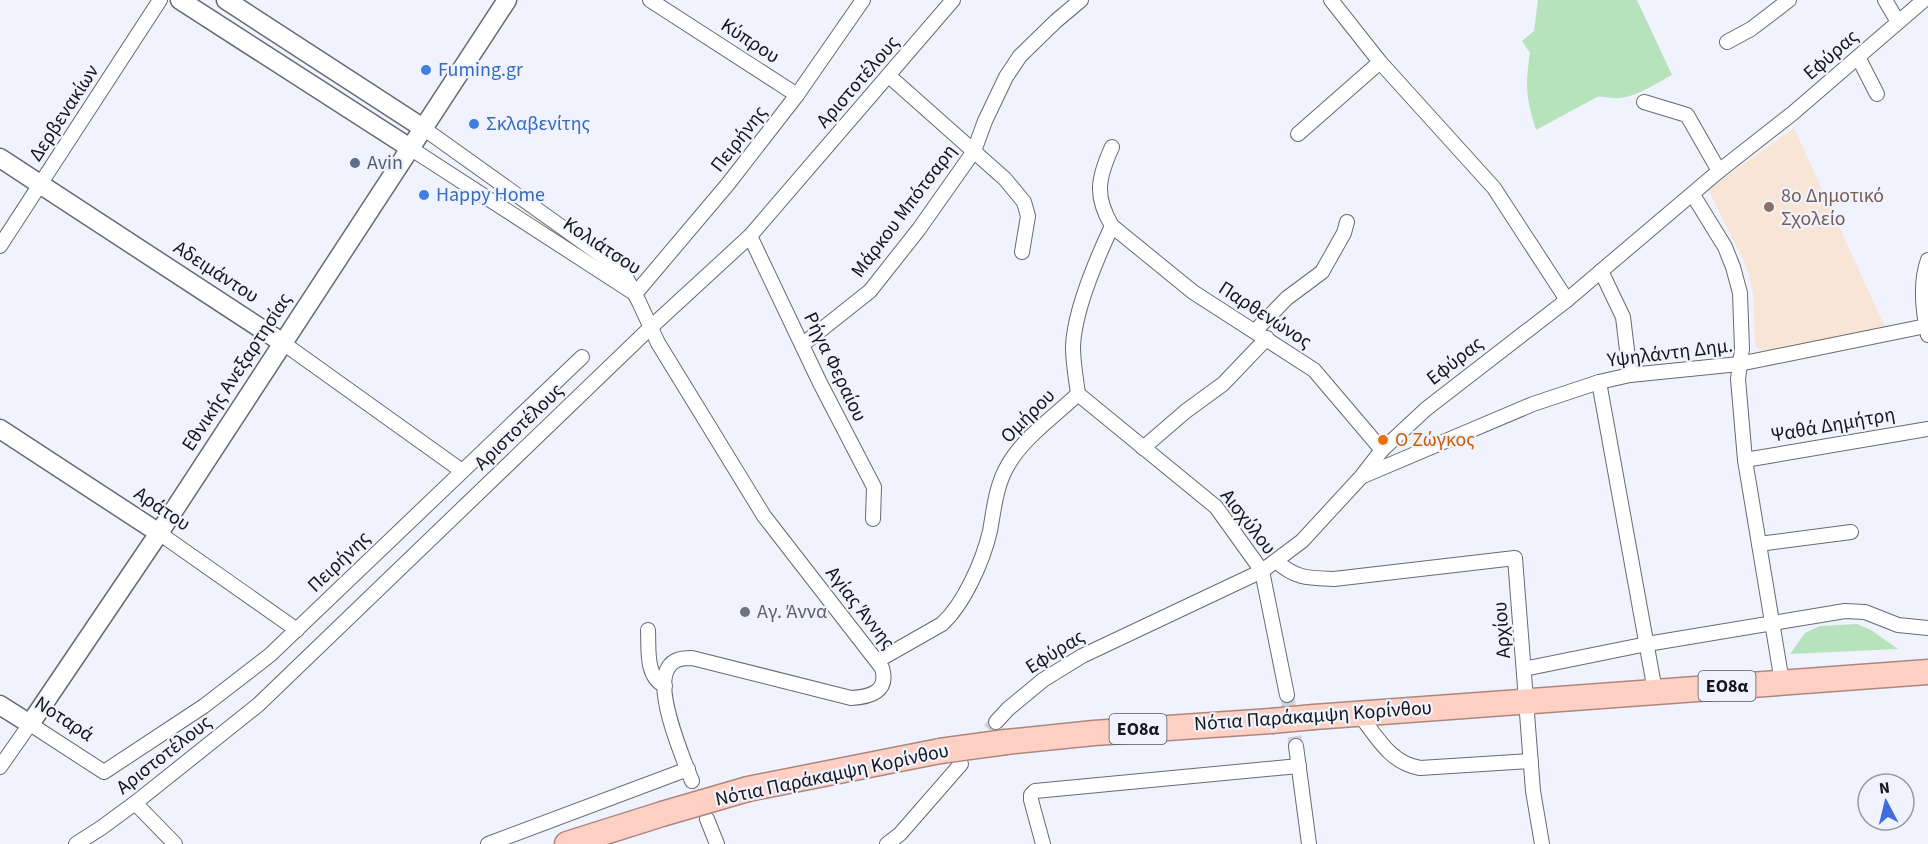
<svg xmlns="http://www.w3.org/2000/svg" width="1928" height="844" viewBox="0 0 1928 844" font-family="'Source Sans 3',sans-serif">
	<rect width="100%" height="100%" fill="#f0f3fd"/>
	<!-- education -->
	<polygon fill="#f9e5d6" points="1794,128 1885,327 1776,349 1759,350 1755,345 1753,293 1745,264 1708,189"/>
	<!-- green -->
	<g fill="#b6e3bc">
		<path d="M1538,0H1637L1672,75C1656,83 1639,96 1620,98C1612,99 1606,96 1597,97L1536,130C1526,97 1525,87 1530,53L1522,41L1534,31Z"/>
		<polygon points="1857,624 1871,630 1898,649 1790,654 1805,633 1820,626"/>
	</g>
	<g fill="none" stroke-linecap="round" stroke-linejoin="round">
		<!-- minor-tunnel -->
		<g stroke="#cfd2db" stroke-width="14" stroke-dasharray="14 7" stroke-linecap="butt">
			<polyline points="1287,695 1296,746"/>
			<polyline points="976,746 996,722"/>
		</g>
		<!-- minor casing -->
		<g stroke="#676a72" stroke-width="16">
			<g id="minor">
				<polyline points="650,0 797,95"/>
				<polyline points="1331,0 1380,62 1494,188 1567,300"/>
				<polyline points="1885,0 1898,22"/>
				<polyline points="1727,42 1751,29 1789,0"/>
				<polyline points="1858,57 1877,94"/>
				<polyline points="889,76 1005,179 1024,202 1028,216 1022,252"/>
				<polyline points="1644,102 1687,115 1719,171"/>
				<path d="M423,128L612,263L627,279L639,302L658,343L764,516L882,668C889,692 870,697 851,698L692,658C682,658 673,659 668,668C654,691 683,758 692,781"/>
				<polyline points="1298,134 1380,62"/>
				<path d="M1112,147C1098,178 1094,196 1112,226L1193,292L1314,370L1382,450"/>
				<polyline points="410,148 634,293"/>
				<polyline points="1693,195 1725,247 1733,267 1740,293 1742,349 1738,379 1745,460 1782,682"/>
				<polyline points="750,236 820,383 874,487 873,519"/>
				<polyline points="0,246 160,0"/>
				<path d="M1928,260C1920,282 1923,312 1928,335"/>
				<polyline points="1601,271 1623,317 1630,375"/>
				<polyline points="635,294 728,184 797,95 863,0"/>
				<polyline points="1255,331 1287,298 1322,272 1344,233 1347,222"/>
				<polyline points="283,343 462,471"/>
				<polyline points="802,345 870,291 919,229 974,151 985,121 1006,77 1020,56 1056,21 1081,0"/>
				<polyline points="1599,382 1655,691"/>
				<polyline points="1078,394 1216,507 1262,571 1287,695"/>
				<polyline points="1143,448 1186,411 1223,384 1267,338"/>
				<polyline points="1745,460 1928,429"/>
				<polyline points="1363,476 1533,404 1599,382 1630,375 1739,364 1926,326"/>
				<polyline points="159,533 297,630"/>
				<polyline points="1759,544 1851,532"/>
				<path d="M1276,561C1296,579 1309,578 1334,579L1515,558L1533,791L1542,844"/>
				<path d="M648,630C649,649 645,677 665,686"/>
				<path d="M877,661L942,624C964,604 983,561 990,531C994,509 996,485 1008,465C1023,438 1056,415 1078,394C1076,378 1073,363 1073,347C1074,311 1097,258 1112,226"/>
				<polyline points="1524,669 1647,644 1845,611 1865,612 1898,625 1928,628"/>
				<path d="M1359,714C1377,737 1390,763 1420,768L1531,761"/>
				<polyline points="996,722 1008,709 1043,680 1082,656 1262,571 1302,541 1361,477 1382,450 1426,409 1567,300 1719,171 1793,113 1924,0"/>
				<polyline points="1296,746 1309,844"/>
				<polyline points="0,767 30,724 104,772 204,706 270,655 582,357"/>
				<polyline points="135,803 175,844"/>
				<polyline points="707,819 717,844"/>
				<polyline points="76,844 101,828 135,803 258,705 650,328 750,236 953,0"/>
				<polyline points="488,844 688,769"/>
				<polyline points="887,844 900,834 961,764"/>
				<polyline points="1043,844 1031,800 1031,795 1035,791 1299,766"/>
			</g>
		</g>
		<!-- tertiary casing -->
		<g stroke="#676a72" stroke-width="21">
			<g id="tertiary">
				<polyline points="180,0 410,148"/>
				<polyline points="226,0 423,128"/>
				<polyline points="0,158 283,343"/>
				<polyline points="0,429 159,533"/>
				<polyline points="0,705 30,724 159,533 507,0"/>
			</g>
		</g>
		<!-- trunk casing -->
		<g stroke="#ac877e" stroke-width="27">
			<g id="trunk">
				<polyline points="1314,717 1928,672"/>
				<polyline points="1006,742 1094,733 1271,721"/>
				<polyline points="748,789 940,751"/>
				<polyline points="567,844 662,814"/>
			</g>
		</g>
		<!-- minor -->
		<use href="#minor" stroke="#fff" stroke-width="14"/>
		<!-- tertiary -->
		<use href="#tertiary" stroke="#fff" stroke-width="18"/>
		<!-- trunk -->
		<use href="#trunk" stroke="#fed0c3" stroke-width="24"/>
		<!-- trunk-bridge casing -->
		<g stroke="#ac877e" stroke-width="27" stroke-linecap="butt">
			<g id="trunk-bridge">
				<polyline points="1271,721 1314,717"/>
				<polyline points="940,751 1006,742"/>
				<polyline points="662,814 748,789"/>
			</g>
		</g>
		<!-- trunk-bridge -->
		<use href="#trunk-bridge" stroke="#fed0c3" stroke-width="24"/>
	</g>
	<!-- markers -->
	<g fill="#3f7fe0" stroke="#f0f3fd" stroke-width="2">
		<circle cx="426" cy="70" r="6"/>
		<circle cx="474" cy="124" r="6"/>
		<circle cx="424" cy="195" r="6"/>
	</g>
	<circle fill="#5c6f8a" stroke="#f0f3fd" stroke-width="2" cx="355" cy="163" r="6"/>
	<circle fill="#8d6e63" stroke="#f0f3fd" stroke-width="2" cx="1769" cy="207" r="6"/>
	<circle fill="#e8710a" stroke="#f0f3fd" stroke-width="2" cx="1383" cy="440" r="6"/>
	<circle fill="#6b7280" stroke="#f0f3fd" stroke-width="2" cx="745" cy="612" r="6"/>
	<g text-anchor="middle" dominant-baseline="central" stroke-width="4.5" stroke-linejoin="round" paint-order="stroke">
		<!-- shield labels -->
		<g fill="#f0f3fd" stroke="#56585d" stroke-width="1.5">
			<rect x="1698.5" y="671" width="57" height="30" rx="4.5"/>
			<rect x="1109.5" y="714" width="57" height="30" rx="4.5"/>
		</g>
		<g font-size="18" font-weight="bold" fill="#141619">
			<text x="1727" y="686">ΕΟ8α</text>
			<text x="1138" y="729">ΕΟ8α</text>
		</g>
		<!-- street labels -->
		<g font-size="20" fill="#141619" stroke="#f0f3fd">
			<text transform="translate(750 41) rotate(33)">Κύπρου</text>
			<text transform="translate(1831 55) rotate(-41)">Εφύρας</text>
			<text transform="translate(858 82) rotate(-49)">Αριστοτέλους</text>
			<text transform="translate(64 113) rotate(-57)">Δερβενακίων</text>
			<text transform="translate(739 139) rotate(-52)">Πειρήνης</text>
			<text transform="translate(904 211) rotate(-53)">Μάρκου Μπότσαρη</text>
			<text transform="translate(602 246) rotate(33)">Κολιάτσου</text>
			<text transform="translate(216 272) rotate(33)">Αδειμάντου</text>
			<text transform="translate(1265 315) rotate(33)">Παρθενώνος</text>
			<text transform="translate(1670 353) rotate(-7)">Υψηλάντη Δημ.</text>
			<text transform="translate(1455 361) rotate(-38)">Εφύρας</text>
			<text transform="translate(835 367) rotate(64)">Ρήγα Φεραίου</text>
			<text transform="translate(237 372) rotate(-57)">Εθνικής Ανεξαρτησίας</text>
			<text transform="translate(1028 416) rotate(-45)">Ομήρου</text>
			<text transform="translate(1833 425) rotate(-10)">Ψαθά Δημήτρη</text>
			<text transform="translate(519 427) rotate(-44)">Αριστοτέλους</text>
			<text transform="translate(162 509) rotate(34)">Αράτου</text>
			<text transform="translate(1248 522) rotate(52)">Αισχύλου</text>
			<text transform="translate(339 562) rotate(-44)">Πειρήνης</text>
			<text transform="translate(860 608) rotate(52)">Αγίας Άννης</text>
			<text transform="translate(1502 630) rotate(-94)">Αρχίου</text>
			<text transform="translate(1055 652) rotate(-32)">Εφύρας</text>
			<text transform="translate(1313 716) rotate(-4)">Νότια Παράκαμψη Κορίνθου</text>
			<text transform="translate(64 719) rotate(33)">Νοταρά</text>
			<text transform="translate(164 755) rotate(-38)">Αριστοτέλους</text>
			<text transform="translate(832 775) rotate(-12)">Νότια Παράκαμψη Κορίνθου</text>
		</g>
		<!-- shop labels -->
		<g font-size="20" fill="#366cbe" stroke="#f0f3fd" text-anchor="start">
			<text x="438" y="70">Fuming.gr</text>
			<text x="486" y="124">Σκλαβενίτης</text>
			<text x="436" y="195">Happy Home</text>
		</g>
		<!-- service labels -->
		<g font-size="20" fill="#4e5e75" stroke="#f0f3fd" text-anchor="start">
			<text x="367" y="163">Avin</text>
		</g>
		<!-- education labels -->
		<g font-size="20" fill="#785e54" stroke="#f0f3fd" text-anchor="start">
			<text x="1781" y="196">8ο Δημοτικό<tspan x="1781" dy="23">Σχολείο</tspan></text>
		</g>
		<!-- food labels -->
		<g font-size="20" fill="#c56008" stroke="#f0f3fd" text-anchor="start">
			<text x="1395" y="440">Ο Ζώγκος</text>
		</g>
		<!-- worship labels -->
		<g font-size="20" fill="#5b616d" stroke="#f0f3fd" text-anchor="start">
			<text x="757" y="612">Αγ. Άννα</text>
		</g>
	</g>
	<!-- north arrow -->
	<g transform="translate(1886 802) rotate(353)"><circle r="28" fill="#f0f3fd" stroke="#989ba2" stroke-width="1.5"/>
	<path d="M0-4.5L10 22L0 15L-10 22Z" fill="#406cde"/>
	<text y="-9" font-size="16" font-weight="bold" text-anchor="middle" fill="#141619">N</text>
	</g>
</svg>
